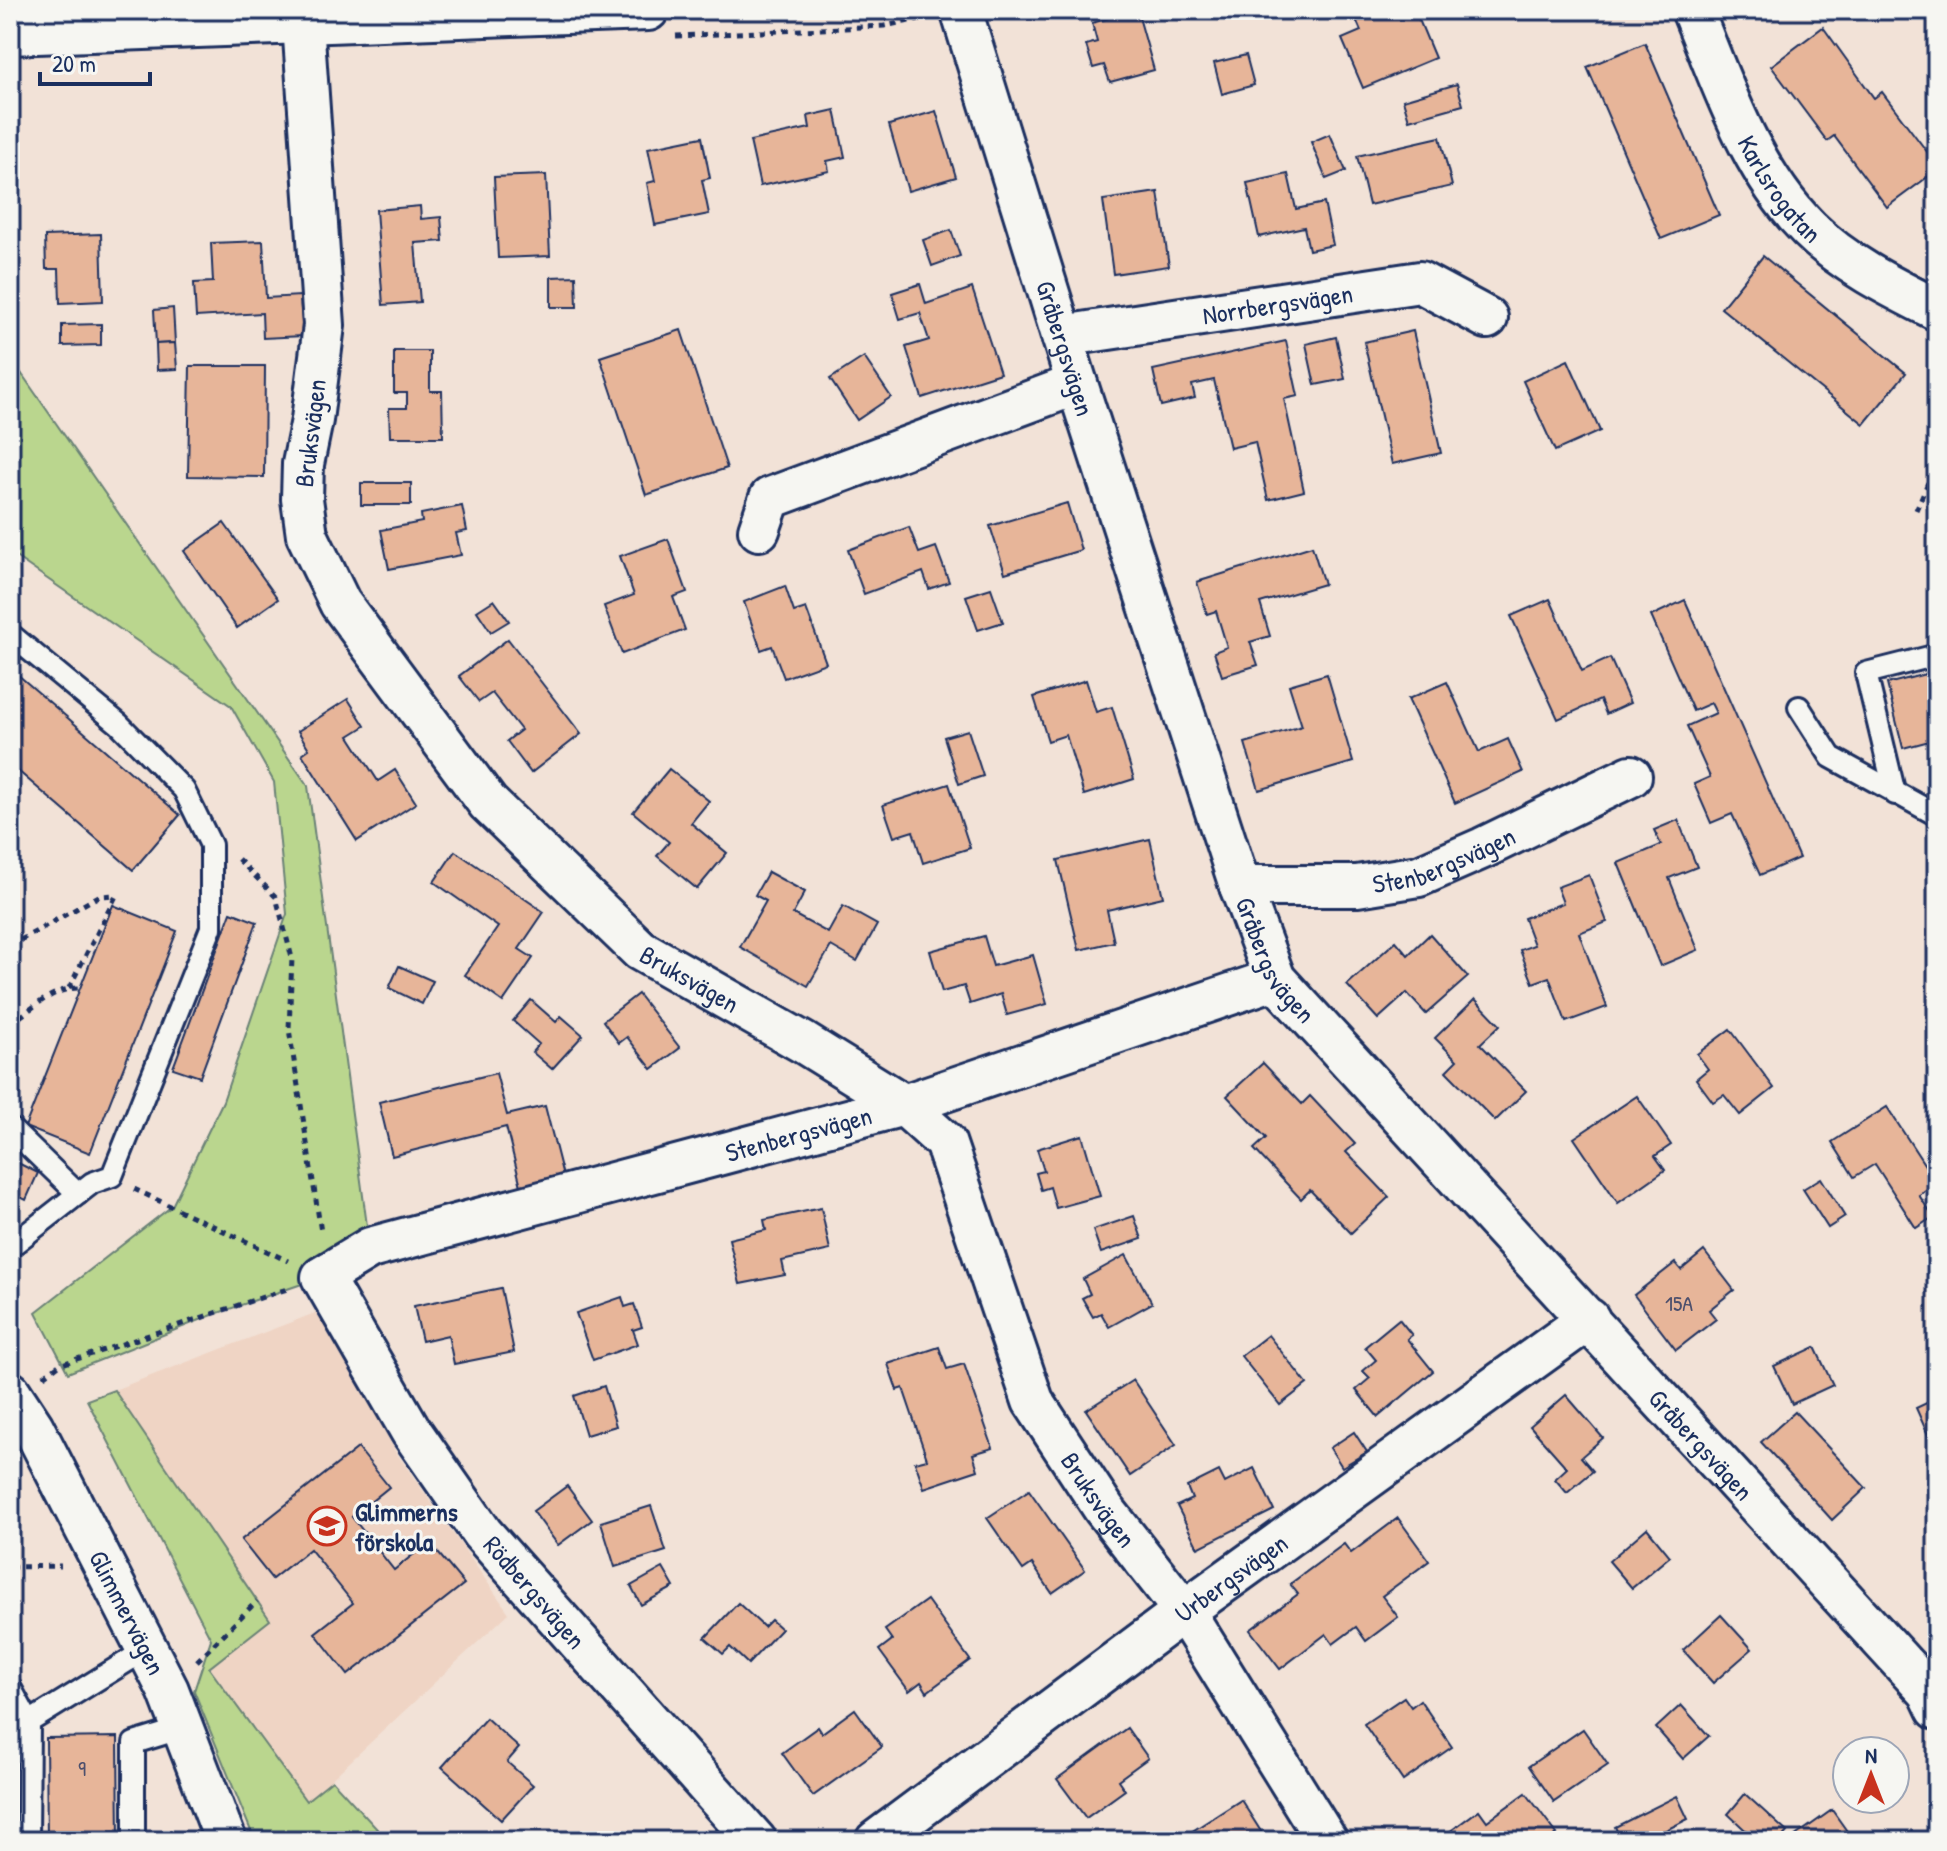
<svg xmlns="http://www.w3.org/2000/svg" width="1947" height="1851" viewBox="0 0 1947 1851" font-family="'Patrick Hand',sans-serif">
	<rect width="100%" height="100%" fill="#f2e2d7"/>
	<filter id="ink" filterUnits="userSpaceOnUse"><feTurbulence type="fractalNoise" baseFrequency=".0125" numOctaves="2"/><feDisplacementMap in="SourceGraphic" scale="16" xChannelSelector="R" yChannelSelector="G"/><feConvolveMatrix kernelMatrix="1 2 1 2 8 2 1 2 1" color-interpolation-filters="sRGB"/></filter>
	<g filter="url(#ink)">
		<!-- built -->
		<polygon fill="#efd4c4" points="323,1310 395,1451 509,1613 307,1802 209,1667 270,1620 114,1390"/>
		<!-- green -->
		<g fill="#bad68e" stroke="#6a8276" stroke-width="2">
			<polygon points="10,357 308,786 370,1248 322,1277 215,1314 68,1373 36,1312 172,1206 223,1101 287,914 274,782 231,706 10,553"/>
			<polygon points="114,1390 270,1620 209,1668 306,1801 332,1780 388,1841 255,1841 194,1691 211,1639 87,1400"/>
		</g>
		<!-- building -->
		<g fill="#e7b599" stroke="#1b2f5e" stroke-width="2">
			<polygon points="1137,10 1154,70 1110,82 1104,65 1093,68 1086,45 1097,42 1092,23"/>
			<polygon points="1352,10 1415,10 1435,58 1363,88 1342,39 1361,31"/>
			<polygon points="1823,27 1874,98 1882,92 1937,165 1937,170 1887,207 1834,136 1827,141 1771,66"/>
			<polygon points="1645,43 1719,215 1661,239 1587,67"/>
			<polygon points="1246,55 1254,85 1222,94 1214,63"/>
			<polygon points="1457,84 1463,105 1409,120 1403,100"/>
			<polygon points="835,110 845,157 827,161 829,171 760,186 750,141 810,128 808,116"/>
			<polygon points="936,111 956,177 908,191 889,125"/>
			<polygon points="1330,134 1346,171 1326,179 1311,142"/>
			<polygon points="702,137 710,178 702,180 709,214 655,225 647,183 655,181 648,148"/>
			<polygon points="1440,137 1452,186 1369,205 1357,156"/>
			<polygon points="1288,174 1296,209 1324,203 1333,245 1309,250 1304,227 1259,237 1247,183"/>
			<polygon points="546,175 550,256 498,258 494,177"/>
			<polygon points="1158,192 1169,266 1113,274 1103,200"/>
			<polygon points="420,206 421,219 441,217 443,241 415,243 420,302 383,305 376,210"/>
			<polygon points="951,230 960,256 932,266 923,240"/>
			<polygon points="101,234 103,301 60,303 59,269 46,269 45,236"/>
			<polygon points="263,241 266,298 300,296 303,336 263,338 262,313 196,317 194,283 213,282 211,243"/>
			<polygon points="1763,256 1906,373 1864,424 1721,308"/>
			<polygon points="576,276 577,307 551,307 551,277"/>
			<polygon points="920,284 926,304 972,288 1000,373 922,398 906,347 929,340 920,313 900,319 892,293"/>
			<polygon points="173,308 175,343 156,344 154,310"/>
			<polygon points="101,324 101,345 62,346 62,325"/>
			<polygon points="681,330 727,468 646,495 600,357"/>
			<polygon points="1413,331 1441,453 1392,464 1364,342"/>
			<polygon points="1336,337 1345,379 1315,385 1306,344"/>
			<polygon points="1286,341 1298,396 1284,399 1304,491 1268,500 1255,442 1230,448 1214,380 1192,385 1195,398 1161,406 1153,370"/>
			<polygon points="175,343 177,369 157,370 156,344"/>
			<polygon points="394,351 430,351 430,391 442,391 443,437 390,437 389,408 407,408 407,393 394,393"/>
			<polygon points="864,357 891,397 857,420 830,379"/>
			<polygon points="1568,360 1600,431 1555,451 1523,381"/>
			<polygon points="190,366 265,366 264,477 188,476"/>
			<rect x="361" y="483" width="50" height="22"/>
			<polygon points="1067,503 1081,550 1005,573 990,526"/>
			<polygon points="462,506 467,531 456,533 461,555 389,569 381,530 422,522 421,514"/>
			<polygon points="224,523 278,599 237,628 184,551"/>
			<polygon points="909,527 919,553 936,547 949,582 929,589 923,572 864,594 848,550"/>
			<polygon points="668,539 687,592 673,597 685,630 622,654 604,606 634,595 620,556"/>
			<polygon points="1312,546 1324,584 1260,603 1270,636 1250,642 1258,665 1222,676 1214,652 1227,647 1216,611 1207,614 1197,582"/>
			<polygon points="785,586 794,612 806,608 826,663 784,678 772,646 761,650 744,602"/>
			<polygon points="991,588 1003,622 978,630 966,596"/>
			<polygon points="1550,599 1582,671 1610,658 1630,703 1606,714 1600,700 1558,719 1511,616"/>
			<polygon points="494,600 509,621 491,632 477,611"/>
			<polygon points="1685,600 1799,858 1760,875 1732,814 1711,823 1694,784 1710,777 1687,726 1716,713 1711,703 1693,711 1651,616"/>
			<polygon points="508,639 581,734 531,773 507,741 521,730 492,693 479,702 459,676"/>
			<polygon points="10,668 180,815 133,870 10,764"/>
			<polygon points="1937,671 1937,739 1903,748 1887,684"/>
			<polygon points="1327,674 1353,762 1259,790 1245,743 1302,726 1289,685"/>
			<polygon points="1086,680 1096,712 1112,707 1134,779 1084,795 1066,735 1048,741 1034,697"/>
			<polygon points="1447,682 1479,752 1508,739 1523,772 1455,803 1408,699"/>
			<polygon points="348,699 365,726 349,736 378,781 395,770 416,803 357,841 302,754 309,749 298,731"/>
			<polygon points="968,730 983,776 959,784 944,737"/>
			<polygon points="669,769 709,801 691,823 727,853 697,889 657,856 669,842 633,812"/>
			<polygon points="949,784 970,848 923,863 913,831 894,837 883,805"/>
			<polygon points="1678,820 1697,867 1669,878 1698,950 1660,966 1618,863 1661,845 1654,830"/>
			<polygon points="1150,839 1163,897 1107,910 1114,942 1079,950 1058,860"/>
			<polygon points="455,851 544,912 519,949 533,958 503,1002 465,975 498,927 434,882"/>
			<polygon points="768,872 805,892 793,914 828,933 843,906 877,925 857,961 831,946 808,986 740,947 766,901 755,895"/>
			<polygon points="1589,875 1607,922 1579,933 1607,1007 1566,1022 1549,977 1533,983 1520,950 1534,945 1524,918 1563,903 1557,887"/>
			<polygon points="113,905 177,931 90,1153 25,1127"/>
			<polygon points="231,912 257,922 200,1077 173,1068"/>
			<polygon points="1430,934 1468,977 1426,1014 1407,993 1378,1019 1347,985 1396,941 1408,955"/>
			<polygon points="984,936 993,966 1033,955 1047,1004 1007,1015 1001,994 970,1004 964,986 942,992 930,951"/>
			<polygon points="399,966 433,981 422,1004 389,988"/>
			<polygon points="638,994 680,1048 652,1069 627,1037 619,1043 603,1021"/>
			<polygon points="1475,999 1500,1025 1480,1044 1526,1091 1495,1121 1446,1071 1457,1060 1435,1038"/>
			<polygon points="531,1000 556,1022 561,1016 583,1035 552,1069 532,1052 539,1044 513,1021"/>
			<polygon points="1730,1029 1774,1088 1740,1115 1724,1095 1713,1102 1696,1079 1708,1069 1697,1054"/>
			<polygon points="1263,1063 1302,1104 1310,1096 1355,1144 1346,1152 1389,1197 1351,1233 1310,1190 1301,1199 1254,1149 1266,1138 1227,1096"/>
			<polygon points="496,1073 507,1115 545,1106 563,1176 521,1186 506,1127 392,1156 379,1102"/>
			<polygon points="1637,1096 1671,1145 1655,1156 1665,1170 1618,1203 1574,1138"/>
			<polygon points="1887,1107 1937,1184 1919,1195 1933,1217 1916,1228 1875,1164 1854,1177 1832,1142"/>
			<polygon points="1082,1135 1100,1196 1056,1208 1050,1187 1041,1190 1036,1173 1044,1171 1037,1149"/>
			<polygon points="10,1159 38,1173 26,1200 10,1192"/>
			<polygon points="1821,1178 1845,1217 1828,1228 1803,1189"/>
			<polygon points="821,1208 830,1250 782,1261 785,1275 740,1284 729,1239 766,1230 764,1220"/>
			<polygon points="1134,1216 1142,1239 1101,1253 1093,1230"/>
			<polygon points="1704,1251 1734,1290 1709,1310 1716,1319 1676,1350 1634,1295 1675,1263 1681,1270"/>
			<polygon points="1126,1255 1152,1303 1109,1327 1101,1313 1093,1317 1082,1298 1090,1294 1083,1279"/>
			<polygon points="501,1288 514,1352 454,1364 448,1335 422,1341 414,1306"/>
			<polygon points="622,1297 625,1307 634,1304 642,1327 633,1330 638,1344 593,1360 576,1313"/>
			<polygon points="1399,1319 1412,1335 1407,1339 1433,1371 1378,1417 1356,1390 1370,1378 1363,1371 1376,1360 1365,1347"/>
			<polygon points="1268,1335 1307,1384 1280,1405 1241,1356"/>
			<polygon points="939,1347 947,1369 964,1364 993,1448 973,1454 978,1470 924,1488 915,1462 927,1459 903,1388 897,1390 888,1364"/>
			<polygon points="1815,1347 1833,1385 1792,1404 1774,1366"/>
			<polygon points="1133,1380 1176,1445 1130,1476 1086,1410"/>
			<polygon points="604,1386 616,1426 586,1435 574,1396"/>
			<polygon points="1566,1395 1603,1438 1581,1457 1593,1471 1567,1493 1555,1479 1567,1468 1530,1426"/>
			<polygon points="1937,1398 1937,1455 1916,1408"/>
			<polygon points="1795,1412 1866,1488 1832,1520 1761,1442"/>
			<polygon points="1354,1432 1367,1452 1342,1467 1330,1448"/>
			<polygon points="358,1448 389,1487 352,1517 394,1570 429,1542 464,1584 348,1675 315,1633 353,1603 310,1549 272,1579 241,1540"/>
			<polygon points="1254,1468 1274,1510 1198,1548 1177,1506 1192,1499 1187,1487 1219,1471 1225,1483"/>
			<polygon points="567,1486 592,1520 558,1545 533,1511"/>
			<polygon points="1029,1490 1085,1570 1052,1593 1032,1564 1023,1570 987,1518"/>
			<polygon points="651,1506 666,1551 615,1567 601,1522"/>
			<polygon points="1398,1518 1429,1561 1382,1596 1398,1617 1366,1641 1356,1627 1333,1644 1326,1634 1280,1669 1250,1630 1298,1594 1290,1584 1344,1544 1351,1553"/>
			<polygon points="1647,1528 1670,1556 1632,1588 1609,1561"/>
			<polygon points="663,1568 674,1587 641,1605 631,1586"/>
			<polygon points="927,1600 970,1660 927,1692 921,1682 909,1691 879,1650 892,1640 885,1630"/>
			<polygon points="738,1603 764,1627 771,1620 781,1629 748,1664 730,1647 723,1654 705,1638"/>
			<polygon points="1721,1615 1752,1649 1713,1683 1683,1650"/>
			<polygon points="1404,1697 1411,1707 1420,1700 1452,1747 1403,1781 1364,1724"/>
			<polygon points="1681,1705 1709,1736 1683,1759 1656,1728"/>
			<polygon points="855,1709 882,1747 813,1796 782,1753 818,1727 822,1733"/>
			<polygon points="486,1718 519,1748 507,1762 533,1785 501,1820 442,1767"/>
			<polygon points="1127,1728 1148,1758 1118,1780 1125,1790 1086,1818 1057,1779"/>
			<polygon points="1583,1729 1608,1765 1554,1802 1529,1766"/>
			<polygon points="118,1737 119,1841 47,1841 46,1738"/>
			<polygon points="1526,1793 1557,1834 1547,1841 1437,1841 1479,1810 1487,1821"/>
			<polygon points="1745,1794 1787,1832 1779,1841 1757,1841 1728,1814"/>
			<polygon points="1677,1796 1688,1819 1664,1831 1669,1841 1622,1841 1615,1827"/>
			<polygon points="1241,1800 1267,1841 1177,1841"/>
			<polygon points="1832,1810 1854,1841 1792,1841 1791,1839"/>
		</g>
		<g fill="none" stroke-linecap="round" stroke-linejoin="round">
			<!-- lane casing -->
			<g stroke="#1b2f5e" stroke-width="26">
				<g id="lane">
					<polyline points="10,634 119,724 184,790 211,845 211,928 112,1176 92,1183 10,1247"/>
					<polyline points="1799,707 1831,757 1931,812 1937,812"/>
					<polyline points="1895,794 1866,673 1937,655"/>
					<polyline points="10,1128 78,1194"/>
					<polyline points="10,1687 29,1722"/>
					<polyline points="28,1841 29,1722 147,1649"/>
					<polyline points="134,1841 134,1743 183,1728"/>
				</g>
			</g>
			<!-- street casing -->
			<g stroke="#1b2f5e" stroke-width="46">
				<g id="street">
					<path id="s1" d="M961,10L1077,384L1240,886L1275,979L1929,1692L1937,1709"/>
					<path id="s2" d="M1692,10C1723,85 1750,170 1809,229C1844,264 1893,288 1937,310"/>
					<path id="s3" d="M303,23L324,325L312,420L303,464L302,499L307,535L340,603L488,803L640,950L804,1043L904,1105L945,1142L1033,1401L1104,1509L1184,1611L1327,1841"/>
					<polyline points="10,34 648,10"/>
					<path id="s4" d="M1062,336L1420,282L1487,318"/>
					<polyline points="759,530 770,498 1077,384"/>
					<path id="s5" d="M1240,886H1357L1419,876L1483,848L1631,776"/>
					<path id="s6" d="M10,1392L33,1427L168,1690L226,1841"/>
					<path id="s7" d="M756,1841L482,1533L411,1431L322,1277L370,1248L904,1105L1275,979"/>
					<path id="s8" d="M876,1841L1184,1611L1589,1319"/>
				</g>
			</g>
			<!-- path -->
			<g stroke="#1b2f5e" stroke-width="5" stroke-dasharray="6 6" stroke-linecap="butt">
				<polyline points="676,36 884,26 925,18"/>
				<polyline points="1916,510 1933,471 1937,469"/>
				<polyline points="238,859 276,897 292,958 289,1029 321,1232"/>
				<polyline points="10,946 99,896 116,895"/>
				<polyline points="69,988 116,896"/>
				<path d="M10,1024C33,1009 51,988 80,988"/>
				<polyline points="134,1189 288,1261"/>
				<polyline points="44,1376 59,1365 287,1289"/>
				<polyline points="10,1567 61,1566"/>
				<polyline points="197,1661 257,1601"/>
			</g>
			<!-- lane -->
			<use href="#lane" stroke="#f6f6f2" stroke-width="20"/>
			<!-- street -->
			<use href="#street" stroke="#f6f6f2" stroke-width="40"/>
		</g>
	</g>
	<!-- icons -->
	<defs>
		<g id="school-ring" transform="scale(2)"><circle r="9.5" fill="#f6f6f2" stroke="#c8321e" stroke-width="1.5"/><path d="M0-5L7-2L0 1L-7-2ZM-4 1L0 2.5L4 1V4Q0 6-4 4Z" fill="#c8321e"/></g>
	</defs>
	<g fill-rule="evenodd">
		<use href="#school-ring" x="327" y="1526"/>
	</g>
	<g text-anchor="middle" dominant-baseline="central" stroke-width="6" stroke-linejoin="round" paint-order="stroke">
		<!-- number labels -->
		<g font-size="22" fill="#4e506d">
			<text x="1679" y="1303">15A</text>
			<text x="82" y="1768">9</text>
		</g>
		<!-- street labels -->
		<g font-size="26" fill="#1b2f5e" stroke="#f6f6f2">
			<text stroke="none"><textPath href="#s2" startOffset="200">Karlsrogatan</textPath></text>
			<text stroke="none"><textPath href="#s4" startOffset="218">Norrbergsvägen</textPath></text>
			<text stroke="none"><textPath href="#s1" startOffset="354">Gråbergsvägen</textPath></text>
			<text transform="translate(310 433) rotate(-83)">Bruksvägen</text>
			<text stroke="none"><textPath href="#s5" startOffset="208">Stenbergsvägen</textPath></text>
			<text stroke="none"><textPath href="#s1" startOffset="1002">Gråbergsvägen</textPath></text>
			<text stroke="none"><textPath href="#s3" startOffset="1108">Bruksvägen</textPath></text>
			<text stroke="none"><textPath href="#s7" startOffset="1214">Stenbergsvägen</textPath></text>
			<text stroke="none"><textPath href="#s1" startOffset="1650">Gråbergsvägen</textPath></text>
			<text stroke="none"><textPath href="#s3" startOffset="1804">Bruksvägen</textPath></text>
			<text stroke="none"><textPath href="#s8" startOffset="442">Urbergsvägen</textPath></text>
			<text transform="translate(535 1592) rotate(49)">Rödbergsvägen</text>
			<text stroke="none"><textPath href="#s6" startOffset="250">Glimmervägen</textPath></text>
		</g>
		<!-- poi labels -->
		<g font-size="26" font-weight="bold" fill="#1b2f5e" stroke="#f6f6f2" text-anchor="start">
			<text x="355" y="1511">Glimmerns<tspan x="355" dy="30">förskola</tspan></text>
		</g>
	</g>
	<!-- margin -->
	<rect width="1947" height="1851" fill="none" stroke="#f6f6f2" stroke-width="40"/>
	<rect x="20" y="20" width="1907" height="1811" fill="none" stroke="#1b2f5e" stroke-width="3" filter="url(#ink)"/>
	<!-- north arrow -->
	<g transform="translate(1871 1775)"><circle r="38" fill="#f6f6f2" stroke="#9ea6b7" stroke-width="2"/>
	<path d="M0-6L14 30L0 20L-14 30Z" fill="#c8321e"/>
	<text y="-12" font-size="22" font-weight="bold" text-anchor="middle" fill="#1b2f5e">N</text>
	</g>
	<!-- scale -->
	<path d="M40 72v12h110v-12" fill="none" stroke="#1b2f5e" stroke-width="4"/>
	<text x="52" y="72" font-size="24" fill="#1b2f5e" stroke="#f6f6f2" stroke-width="6" paint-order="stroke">20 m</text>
</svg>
